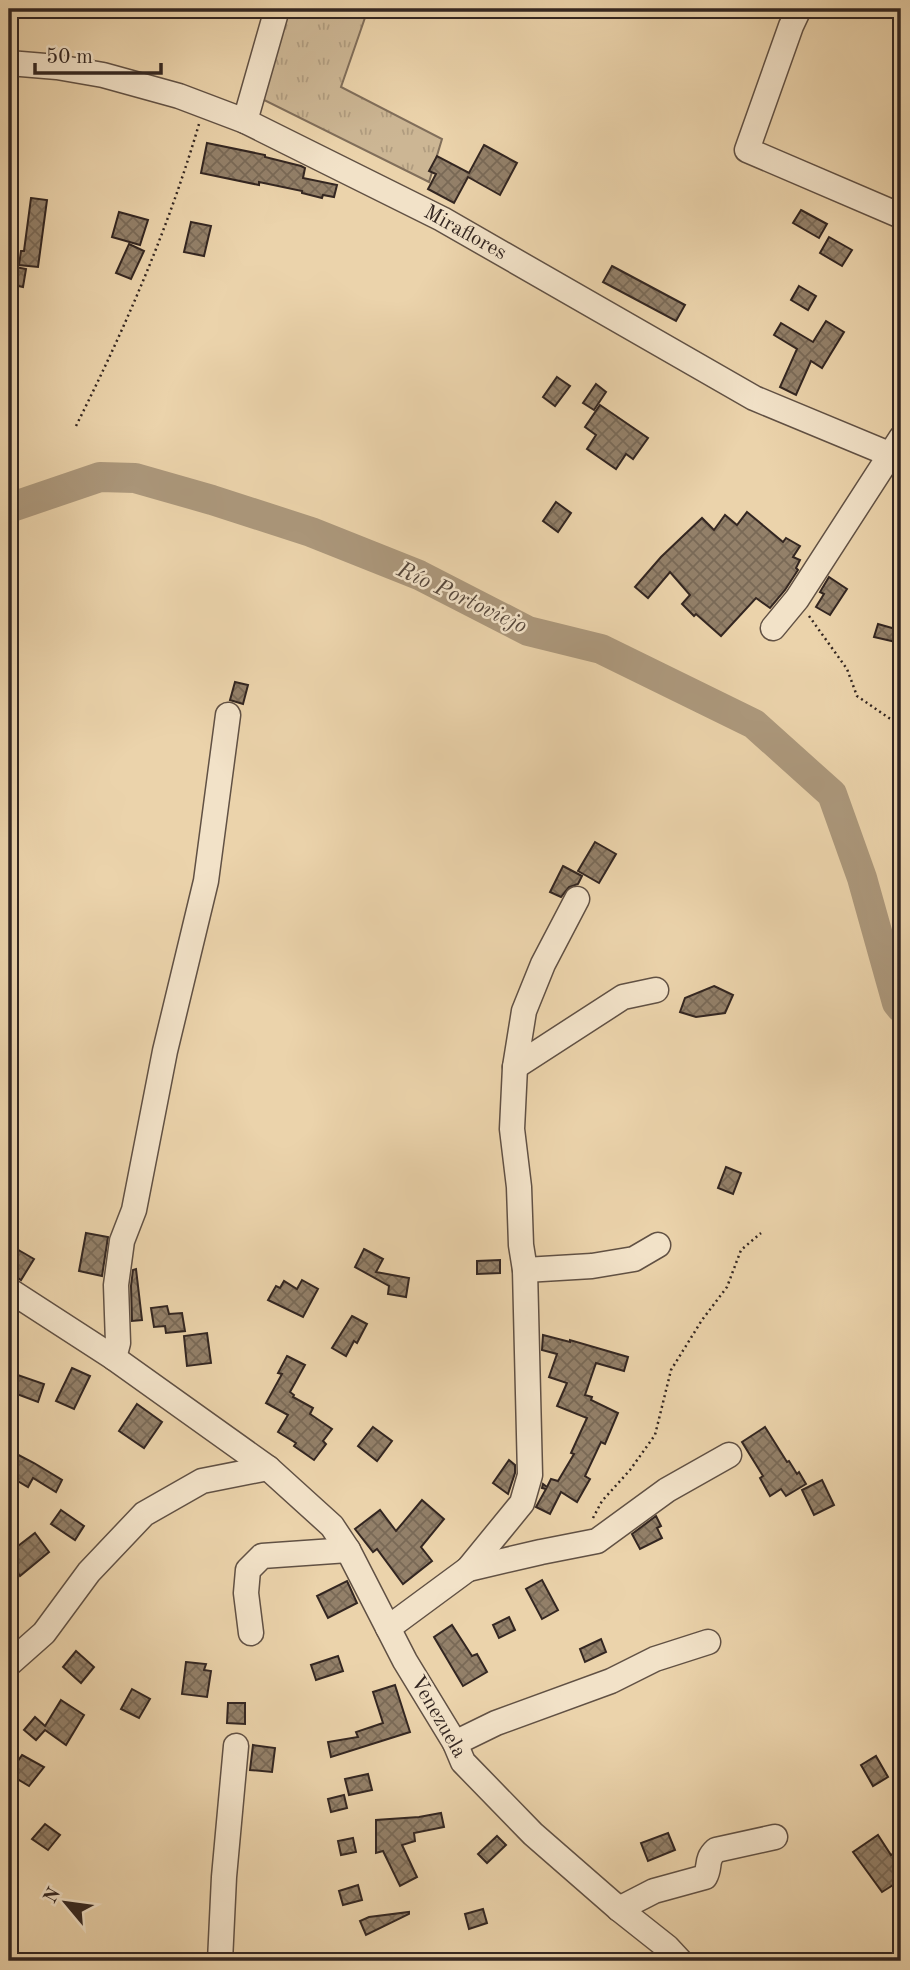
<svg xmlns="http://www.w3.org/2000/svg" width="910" height="1970" viewBox="0 0 910 1970" font-family="'Old Standard TT',serif">
	<defs>
		<pattern id="grass-tufts" width="24" height="20" patternUnits="userSpaceOnUse" patternTransform="scale(1.75)"><rect width="24" height="20" fill="#ccb694"/><path d="M3 7l-1-3M5 7V3M7 7l1-3M15 17l-1-3M17 17v-4M19 17l1-3" fill="none" stroke="#b09c7f"/></pattern>
		<pattern id="building-cross-hatch" width="8" height="8" patternUnits="userSpaceOnUse" patternTransform="scale(1.75)"><rect width="8" height="8" fill="#938069"/><path d="M0 0l8 8M0 8l8-8" fill="none" stroke="#796956"/></pattern>
	</defs>
	<rect width="100%" height="100%" fill="#ebd3ab"/>
	<filter id="stains"><feTurbulence type="fractalNoise" baseFrequency=".00286" numOctaves="4"/><feColorMatrix values="0 0 0 0 .2 0 0 0 0 .09 0 0 0 0 .02 0 0 0 .5 -.17"/></filter>
	<radialGradient id="worn" r=".72"><stop offset=".6" stop-color="#630" stop-opacity="0"/><stop offset="1" stop-color="#630" stop-opacity=".3"/></radialGradient>
	<!-- grass -->
	<polygon fill="url(#grass-tufts)" stroke="#806e5a" stroke-width="2" points="286,9 368,9 341,87 442,139 429,182 258,97"/>
	<g fill="none" stroke-linecap="round" stroke-linejoin="round">
		<!-- river -->
		<polyline stroke="#ac987c" stroke-width="30" points="9,508 100,477 135,478 212,500 311,532 419,575 528,631 601,649 754,724 832,794 862,878 897,1003 901,1008"/>
	</g>
	<!-- building -->
	<g fill="url(#building-cross-hatch)" stroke="#332621" stroke-width="2">
		<polygon points="207,143 265,155 265,157 301,166 305,168 303,178 337,185 334,197 323,195 322,198 302,193 302,191 259,182 259,185 201,173"/>
		<polygon points="484,145 517,163 500,195 468,177 454,203 428,189 436,174 429,171 437,156 469,173"/>
		<polygon points="31,198 47,200 38,267 19,265 21,251 24,251"/>
		<polygon points="801,210 827,224 819,238 793,223"/>
		<polygon points="119,212 148,220 140,245 112,237"/>
		<polygon points="191,222 211,226 204,256 184,252"/>
		<polygon points="829,237 852,250 842,266 820,253"/>
		<polygon points="129,244 144,251 131,279 116,273"/>
		<polygon points="10,266 26,269 23,287 9,284"/>
		<polygon points="612,266 685,305 676,321 603,282"/>
		<polygon points="799,286 816,296 808,310 791,300"/>
		<polygon points="826,321 844,332 822,368 811,361 796,395 780,387 797,349 774,335 781,323 813,342"/>
		<polygon points="557,377 570,386 555,406 543,397"/>
		<polygon points="596,384 606,392 594,410 583,403"/>
		<polygon points="600,405 648,438 633,459 626,454 616,469 587,449 596,435 585,427"/>
		<polygon points="556,502 571,513 558,532 543,521"/>
		<polygon points="747,512 783,542 786,538 800,546 793,557 800,560 796,568 798,570 785,590 770,608 756,598 721,636 696,614 694,616 682,604 690,595 670,572 648,598 635,587 661,557 702,518 714,530 725,515 737,525"/>
		<polygon points="829,577 847,589 830,615 816,607 824,594 820,592"/>
		<polygon points="878,624 899,630 896,642 874,637"/>
		<polygon points="235,682 248,685 243,704 230,700"/>
		<polygon points="595,842 616,854 599,883 578,871"/>
		<polygon points="563,866 582,876 578,884 569,887 561,897 550,892"/>
		<polygon points="714,986 733,995 725,1013 696,1017 680,1012 685,998"/>
		<polygon points="726,1167 741,1173 733,1194 718,1188"/>
		<polygon points="86,1233 108,1237 102,1276 79,1271"/>
		<polygon points="15,1248 34,1259 21,1280 9,1272 9,1258"/>
		<polygon points="364,1249 383,1259 376,1272 409,1278 406,1297 388,1294 389,1286 355,1267"/>
		<polygon points="500,1260 500,1273 477,1274 477,1261"/>
		<polygon points="136,1269 142,1320 132,1321 131,1286 133,1270"/>
		<polygon points="302,1280 318,1289 303,1317 268,1300 276,1286 280,1288 284,1281 297,1289"/>
		<polygon points="167,1306 169,1314 182,1313 185,1331 166,1333 165,1326 154,1327 151,1308"/>
		<polygon points="352,1316 367,1324 357,1343 354,1341 346,1356 332,1348"/>
		<polygon points="207,1333 211,1363 187,1366 184,1336"/>
		<polygon points="543,1335 570,1342 570,1340 628,1357 624,1371 596,1363 585,1395 592,1397 591,1400 618,1413 605,1444 601,1442 585,1476 590,1479 577,1502 561,1492 550,1514 536,1507 546,1489 542,1488 543,1484 547,1487 551,1479 558,1481 574,1454 571,1453 587,1418 557,1406 567,1383 549,1377 557,1354 542,1350"/>
		<polygon points="287,1356 305,1365 290,1392 294,1395 293,1397 313,1408 310,1414 332,1429 323,1441 326,1444 314,1460 294,1446 296,1443 278,1432 288,1415 266,1403 282,1374 278,1373"/>
		<polygon points="72,1368 90,1376 74,1409 56,1401"/>
		<polygon points="9,1372 44,1384 38,1402 9,1391"/>
		<polygon points="137,1404 162,1422 144,1448 119,1431"/>
		<polygon points="373,1427 392,1441 377,1461 358,1446"/>
		<polygon points="765,1427 787,1462 789,1461 797,1474 799,1472 806,1484 786,1496 781,1489 770,1496 760,1478 763,1476 742,1442"/>
		<polygon points="9,1450 34,1463 62,1480 56,1492 33,1478 28,1487 9,1476"/>
		<polygon points="509,1460 515,1465 515,1473 508,1494 493,1483"/>
		<polygon points="822,1480 834,1505 814,1515 802,1490"/>
		<polygon points="422,1500 444,1519 421,1547 432,1561 403,1584 377,1549 373,1552 355,1529 380,1510 396,1531"/>
		<polygon points="61,1510 84,1526 75,1540 51,1524"/>
		<polygon points="656,1516 661,1526 657,1528 662,1538 640,1549 632,1534"/>
		<polygon points="35,1533 49,1552 20,1576 9,1560 9,1553"/>
		<polygon points="542,1580 558,1610 542,1619 526,1589"/>
		<polygon points="347,1581 357,1603 328,1618 317,1596"/>
		<polygon points="509,1617 515,1630 499,1638 493,1625"/>
		<polygon points="452,1625 472,1656 477,1654 487,1672 463,1686 434,1637"/>
		<polygon points="601,1639 606,1652 585,1662 580,1649"/>
		<polygon points="76,1651 94,1667 81,1683 63,1667"/>
		<polygon points="338,1656 343,1671 316,1680 311,1665"/>
		<polygon points="186,1662 206,1664 204,1670 211,1671 207,1697 182,1694"/>
		<polygon points="395,1685 410,1732 331,1757 328,1742 358,1737 356,1732 383,1723 373,1692"/>
		<polygon points="132,1689 150,1699 139,1718 121,1709"/>
		<polygon points="61,1700 84,1715 66,1745 45,1730 36,1740 24,1730 35,1717 45,1726"/>
		<polygon points="228,1703 245,1703 245,1724 227,1723"/>
		<polygon points="253,1745 275,1748 272,1772 250,1770"/>
		<polygon points="22,1755 44,1767 29,1786 9,1774"/>
		<polygon points="876,1756 888,1777 873,1786 861,1765"/>
		<polygon points="368,1774 372,1790 349,1795 345,1779"/>
		<polygon points="344,1795 347,1808 331,1812 328,1799"/>
		<polygon points="441,1813 444,1827 414,1833 415,1841 402,1845 417,1877 400,1886 383,1851 376,1853 376,1820 419,1817"/>
		<polygon points="45,1824 60,1835 48,1850 32,1839"/>
		<polygon points="668,1833 675,1850 648,1861 641,1843"/>
		<polygon points="878,1835 891,1855 894,1853 901,1866 901,1880 882,1892 853,1852"/>
		<polygon points="497,1836 506,1845 487,1863 478,1854"/>
		<polygon points="353,1838 356,1852 341,1855 338,1841"/>
		<polygon points="358,1885 362,1900 343,1905 339,1891"/>
		<polygon points="483,1909 487,1923 469,1929 465,1914"/>
		<polygon points="409,1912 409,1914 366,1935 360,1921 369,1917"/>
	</g>
	<g fill="none" stroke-linecap="round" stroke-linejoin="round">
		<!-- minor casing -->
		<g stroke="#615144" stroke-width="27">
			<g id="minor">
				<polyline points="799,9 791,26 747,150 901,216"/>
				<polyline points="9,63 57,67 103,75 179,96 245,121 442,219 754,398 901,459"/>
				<polyline points="245,121 277,9"/>
				<polyline points="773,628 797,599 901,438"/>
				<polyline points="515,1067 623,997 656,990"/>
				<polyline points="525,1270 592,1266 634,1259 658,1245"/>
				<polyline points="9,1290 114,1358 268,1468 332,1526 348,1550 405,1661 455,1743 463,1762 533,1834 619,1909 667,1947 680,1961"/>
				<polyline points="114,1358 118,1343 116,1285 122,1241 134,1210 165,1051 206,881 228,715"/>
				<polyline points="468,1569 541,1552 597,1541 667,1490 729,1455"/>
				<polyline points="388,1628 468,1569 522,1503 530,1475 525,1270 521,1245 519,1187 512,1129 515,1067 524,1011 543,964 577,899"/>
				<polyline points="251,1633 246,1593 248,1570 262,1556 348,1550"/>
				<polyline points="9,1664 44,1633 89,1572 144,1514 202,1481 268,1468"/>
				<polyline points="455,1743 496,1723 611,1681 655,1659 708,1642"/>
				<path d="M619,1909L654,1891L705,1877C711,1866 705,1860 716,1850L775,1837"/>
				<polyline points="220,1961 224,1877 236,1746"/>
			</g>
		</g>
		<!-- path -->
		<g stroke="#332621" stroke-width="2.5" stroke-dasharray="2 3.5" stroke-linecap="butt">
			<path d="M76,426C125,328 168,230 199,124"/>
			<polyline points="809,616 847,669 857,696 889,718 901,721"/>
			<polyline points="593,1518 602,1501 630,1470 655,1435 671,1370 702,1320 727,1287 741,1250 761,1233"/>
		</g>
		<!-- minor -->
		<use href="#minor" stroke="#f2e2c8" stroke-width="24"/>
	</g>
	<g text-anchor="middle" dominant-baseline="central" stroke-width="5" stroke-linejoin="round" paint-order="stroke">
		<!-- street labels -->
		<g font-size="21" fill="#332621" stroke="#f2e2c8">
			<text transform="translate(465 233) rotate(29)">Miraflores</text>
			<text transform="translate(438 1717) rotate(60)">Venezuela</text>
		</g>
		<!-- water labels -->
		<g font-size="23" font-style="italic" fill="#57483c" stroke="#f2e2c8">
			<text transform="translate(462 598) rotate(25)">Río Portoviejo</text>
		</g>
	</g>
	<!-- margin -->
	<rect width="910" height="1970" fill="none" stroke="#ebd3ab" stroke-width="35"/>
	<rect x="10" y="10" width="889" height="1949" fill="none" stroke="#332621" stroke-width="3.5"/>
	<rect x="18" y="18" width="875" height="1935" fill="none" stroke="#332621" stroke-width="2"/>
	<!-- north arrow -->
	<g transform="translate(66 1903) rotate(299)" stroke="#f2e2c8" stroke-width="5" paint-order="stroke">
	<path d="M0-5L12 26L0 18L-12 26Z" fill="#332621"/>
	<text y="-10" font-size="19" font-weight="bold" text-anchor="middle" fill="#332621">N</text>
	</g>
	<!-- scale -->
	<path d="M35 63v10h126v-10" fill="none" stroke="#332621" stroke-width="3.5"/>
	<text x="46" y="63" font-size="21" fill="#332621" stroke="#f2e2c8" stroke-width="5" paint-order="stroke">50 m</text>
	<rect width="100%" height="100%" filter="url(#stains)"/>
	<rect width="100%" height="100%" fill="url(#worn)"/>
</svg>
